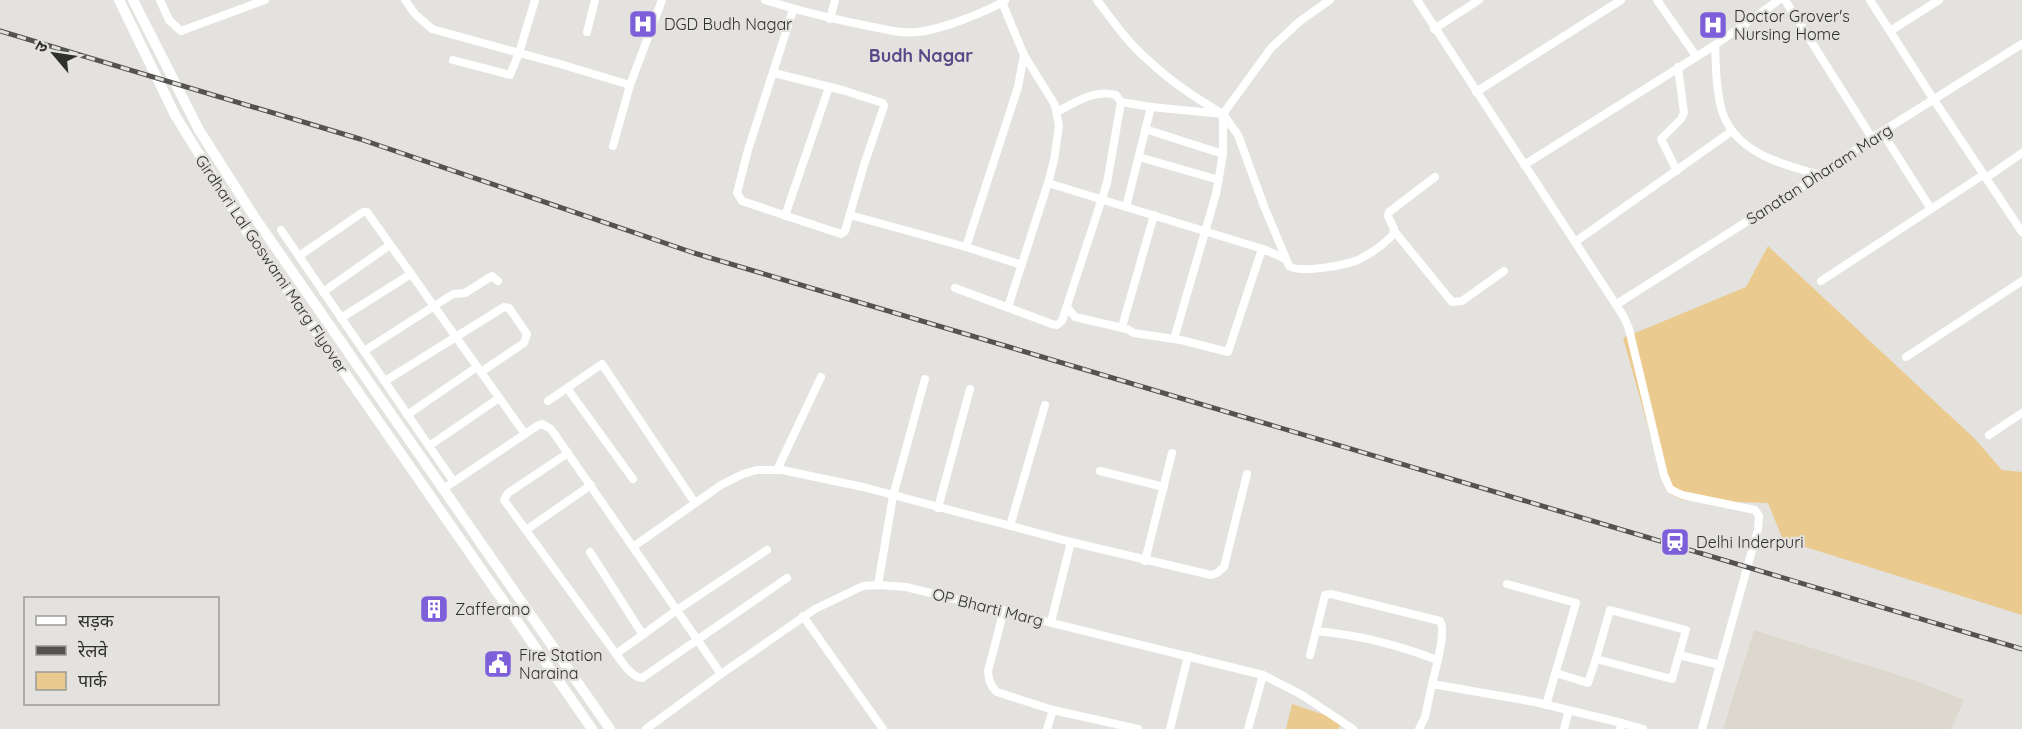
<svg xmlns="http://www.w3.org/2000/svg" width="2022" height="729" viewBox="0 0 2022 729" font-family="Quicksand,'Noto Sans Devanagari',sans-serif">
	<rect width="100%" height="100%" fill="#e4e2de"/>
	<!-- built -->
	<polygon fill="#ddd8cd" points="1754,630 1914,680 1964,700 1951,729 1723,729"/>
	<!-- green -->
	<g fill="#ebca8f">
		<polygon points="1768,246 1975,439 2002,470 2022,472 2022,615 1783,540 1768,503 1681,500 1666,491 1623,338 1746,287"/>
		<polygon points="1292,704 1343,721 1338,729 1286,729"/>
	</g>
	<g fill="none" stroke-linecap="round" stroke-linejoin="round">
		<!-- street -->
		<g stroke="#fff" stroke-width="8">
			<polyline points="160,0 169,20 181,31 265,0"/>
			<polyline points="405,0 415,14 432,29 560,64 630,85 662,0"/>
			<path d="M765,0C799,11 833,19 868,26C885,29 901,34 918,32C943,29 983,13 1005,1"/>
			<polyline points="1001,0 1024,55 1055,105 1059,126 1054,160 1048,183 1008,307"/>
			<path d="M1097,0C1113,21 1128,43 1148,60C1170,81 1197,99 1223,114L1271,48L1300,21L1330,0"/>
			<polyline points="1417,0 1624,317 1629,329 1664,475 1670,489 1682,495 1755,510 1759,516 1758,529 1702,729"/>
			<polyline points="1657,0 1696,56"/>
			<polyline points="1785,0 1872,138"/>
			<polyline points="1870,0 1934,100 2022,232"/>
			<polyline points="830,19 835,0"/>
			<polyline points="1434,29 1479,0"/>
			<polyline points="1890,31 1939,0"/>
			<polyline points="587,32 595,0"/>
			<path d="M1715,45C1716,67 1716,90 1722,111C1735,153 1782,164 1820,175"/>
			<polyline points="453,60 510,75 519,53 535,0"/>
			<polyline points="774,73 842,90 883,103 884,106 864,165 845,231 841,234 742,201 737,193 748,150 793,10"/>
			<polyline points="1476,92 1621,0"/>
			<path d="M1121,102L1151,107L1223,114L1238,135L1264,206L1289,266C1299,274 1346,265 1358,260C1370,254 1384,244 1393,235L1394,229L1388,216L1389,212L1435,177"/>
			<polyline points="1145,129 1223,154"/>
			<polyline points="1882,132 1931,209"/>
			<polyline points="613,146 630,85"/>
			<polyline points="1139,157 1219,180"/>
			<polyline points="1524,165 1715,45 1779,0"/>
			<polyline points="1677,171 1661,139 1681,119 1684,113 1678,67"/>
			<polyline points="1986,178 2022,153"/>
			<polyline points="1048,183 1266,250"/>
			<polyline points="1126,207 1151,107"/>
			<polyline points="850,215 966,247 1018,87 1024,55"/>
			<polyline points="785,216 829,87"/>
			<polyline points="281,230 429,446"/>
			<polyline points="1395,232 1452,302 1462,301 1504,271"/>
			<polyline points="1575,242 1732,131"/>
			<polyline points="966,247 1022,265"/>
			<polyline points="299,256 363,212 367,212 525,434"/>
			<polyline points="1821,281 1983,175"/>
			<path d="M955,288L1052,324L1057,325L1062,321L1107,183L1121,102L1116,95C1094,89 1076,102 1057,112"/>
			<polyline points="323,292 390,245"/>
			<polyline points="1617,304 1820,175 1872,138 2022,44"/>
			<polyline points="1067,307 1075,317 1127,329 1134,333 1181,340 1228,352 1261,252 1266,250 1285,259"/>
			<polyline points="341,318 411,274"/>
			<polyline points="1122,327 1154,215"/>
			<polyline points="1174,339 1216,194 1223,154 1223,114"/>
			<polyline points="364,351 453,294 465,293 492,276 498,281"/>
			<polyline points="1906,357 2022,281"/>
			<polyline points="385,381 504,307 509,308 527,334 524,343 481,372"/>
			<polyline points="567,388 633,479"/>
			<polyline points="548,401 602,364 695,503"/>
			<polyline points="407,415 477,367"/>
			<polyline points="1989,435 2022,413"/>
			<polyline points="568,453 508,493 504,500 616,654 677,610 767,550"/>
			<polyline points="777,470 821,377"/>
			<polyline points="1100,471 1164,487"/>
			<polyline points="454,482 429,446 499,398"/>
			<polyline points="443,489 537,426 542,424 551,429 721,674"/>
			<polyline points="938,508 970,389"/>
			<polyline points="1010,526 1045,405"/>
			<polyline points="526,530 591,485"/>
			<polyline points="633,547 721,485 743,474 757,470 782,470 863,487 1071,542 1211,575 1217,573 1224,567 1247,474"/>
			<polyline points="590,552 643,635"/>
			<polyline points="1145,561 1172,453"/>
			<polyline points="1507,584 1576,603 1546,705"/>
			<polyline points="878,585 893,496 925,379"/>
			<path d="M1004,610L988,671C989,680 990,686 997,692L1053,710L1138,729"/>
			<polygon points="1610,610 1686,630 1672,679 1596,659"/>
			<polyline points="803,616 883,729"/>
			<polyline points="1051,622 1071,542"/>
			<path d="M616,654C623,663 631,677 642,678L787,578"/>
			<polyline points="1310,655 1316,631"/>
			<polyline points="1679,655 1720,665"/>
			<polyline points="1556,673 1588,683 1596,659"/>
			<path d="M1432,684C1435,671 1447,631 1440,621L1331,594L1325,595L1316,631C1360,635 1396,644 1437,660"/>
			<polyline points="1622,723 1643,729"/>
			<polyline points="646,729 721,674 815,609 863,586 878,585 906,587 1263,675 1302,695 1353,729"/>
			<polyline points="1047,729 1053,710"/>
			<polyline points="1170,729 1188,656"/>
			<polyline points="1248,729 1263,675"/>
			<polyline points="1419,729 1425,717 1432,684 1535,702 1622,723 1620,729"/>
			<polyline points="1564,729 1569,710"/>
		</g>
		<!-- secondary -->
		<g stroke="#fff" stroke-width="10">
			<polyline points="119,0 175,115 245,229 592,729"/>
			<polyline points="133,0 199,130 255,218 610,729"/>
		</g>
		<!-- rail casing -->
		<g stroke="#545351" stroke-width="5">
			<polyline id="rail" points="0,31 360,139 694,253 2022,649"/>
		</g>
		<!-- rail -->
		<use href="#rail" stroke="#e4e2de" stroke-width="3" stroke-dasharray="9" stroke-linecap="butt"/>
	</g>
	<!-- icons -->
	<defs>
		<g id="hospital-square" transform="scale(1.5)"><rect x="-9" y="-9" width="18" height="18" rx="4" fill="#7e5fda" stroke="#e4e2de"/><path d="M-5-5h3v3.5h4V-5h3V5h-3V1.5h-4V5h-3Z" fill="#fff"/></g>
		<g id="station-square" transform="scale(1.5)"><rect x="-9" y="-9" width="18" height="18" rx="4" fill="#7e5fda" stroke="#e4e2de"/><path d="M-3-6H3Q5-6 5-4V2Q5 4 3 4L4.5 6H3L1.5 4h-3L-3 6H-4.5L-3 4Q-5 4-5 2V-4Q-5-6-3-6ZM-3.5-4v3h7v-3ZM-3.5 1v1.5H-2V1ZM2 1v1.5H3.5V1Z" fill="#fff"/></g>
		<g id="building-square" transform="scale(1.5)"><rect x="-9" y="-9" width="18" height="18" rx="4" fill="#7e5fda" stroke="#e4e2de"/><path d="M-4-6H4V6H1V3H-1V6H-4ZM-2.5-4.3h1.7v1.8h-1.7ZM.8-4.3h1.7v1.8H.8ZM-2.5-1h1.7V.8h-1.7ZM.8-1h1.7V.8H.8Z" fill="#fff"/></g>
		<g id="civic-square" transform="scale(1.5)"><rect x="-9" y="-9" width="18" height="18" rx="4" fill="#7e5fda" stroke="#e4e2de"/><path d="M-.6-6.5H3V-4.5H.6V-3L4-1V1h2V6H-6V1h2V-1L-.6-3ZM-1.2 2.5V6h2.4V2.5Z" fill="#fff"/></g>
	</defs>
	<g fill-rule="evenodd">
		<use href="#hospital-square" x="643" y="24"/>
		<use href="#hospital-square" x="1713" y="25"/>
		<use href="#station-square" x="1675" y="542"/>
		<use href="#building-square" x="434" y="609"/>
		<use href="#civic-square" x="498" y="664"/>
	</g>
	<g text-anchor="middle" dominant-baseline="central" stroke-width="4.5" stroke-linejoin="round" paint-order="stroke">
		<!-- poi labels -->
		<g font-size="16" fill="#2f2f2d" stroke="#e4e2de" text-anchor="start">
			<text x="1734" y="16">Doctor Grover's<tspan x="1734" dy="18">Nursing Home</tspan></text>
			<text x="664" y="24">DGD Budh Nagar</text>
			<text x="1696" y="542">Delhi Inderpuri</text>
			<text x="455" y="609">Zafferano</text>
			<text x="519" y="655">Fire Station<tspan x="519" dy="18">Naraina</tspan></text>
		</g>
		<!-- street labels -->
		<g font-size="16" fill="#2f2f2d" stroke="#e4e2de">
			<text transform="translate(1819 174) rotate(-33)">Sanatan Dharam Marg</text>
			<text transform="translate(272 264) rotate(56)">Girdhari Lal Goswami Marg Flyover</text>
			<text transform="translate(988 607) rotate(14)">OP Bharti Marg</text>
		</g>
		<!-- neighbourhood labels -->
		<g font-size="18" font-weight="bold" fill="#564a88" stroke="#e4e2de">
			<text x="921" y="55">Budh Nagar</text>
		</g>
	</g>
	<!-- legend -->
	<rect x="24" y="597" width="195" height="108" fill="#e4e2de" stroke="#9c9a97" stroke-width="1.5"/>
	<rect x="36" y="616" width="30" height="9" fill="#ffffff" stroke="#9c9a97" stroke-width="1.5"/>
	<text x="78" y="627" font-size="18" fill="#2f2f2d">सड़क</text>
	<rect x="36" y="646" width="30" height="9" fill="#545351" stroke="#9c9a97" stroke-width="1.5"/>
	<text x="78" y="657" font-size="18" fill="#2f2f2d">रेलवे</text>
	<rect x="36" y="672" width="30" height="18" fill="#ebca8f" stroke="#9c9a97" stroke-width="1.5"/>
	<text x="78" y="687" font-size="18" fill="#2f2f2d">पार्क</text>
	<!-- north arrow -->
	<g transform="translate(54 54) rotate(299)" stroke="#e4e2de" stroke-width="4.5" paint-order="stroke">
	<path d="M0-4.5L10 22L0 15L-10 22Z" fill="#2f2f2d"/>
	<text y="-9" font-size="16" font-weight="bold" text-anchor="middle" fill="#2f2f2d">उ</text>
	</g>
</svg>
